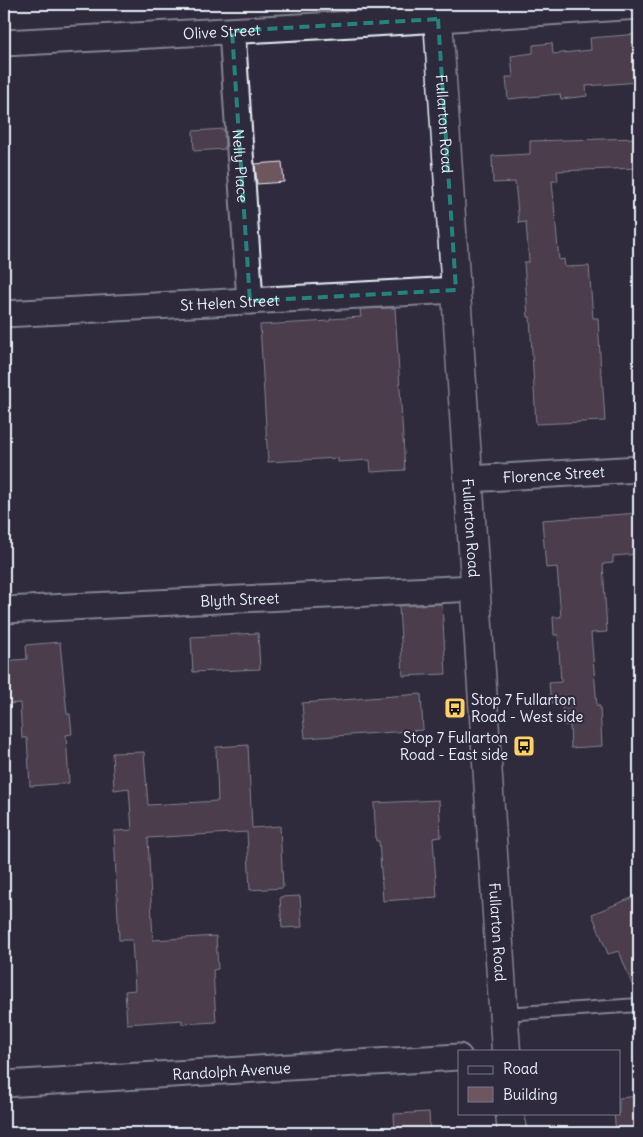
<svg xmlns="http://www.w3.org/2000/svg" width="643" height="1137" viewBox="0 0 643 1137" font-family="Delius,sans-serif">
	<rect width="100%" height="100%" fill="#2f2a3d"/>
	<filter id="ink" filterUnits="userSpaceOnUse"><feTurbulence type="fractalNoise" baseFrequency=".02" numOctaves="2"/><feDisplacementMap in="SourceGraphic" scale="10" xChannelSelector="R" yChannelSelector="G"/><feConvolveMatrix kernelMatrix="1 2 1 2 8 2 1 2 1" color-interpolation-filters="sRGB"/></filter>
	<g filter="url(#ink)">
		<!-- building -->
		<g fill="#6d565d" stroke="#e8f1f8">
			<polygon points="639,34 639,82 586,86 587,96 561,99 560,94 508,99 506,77 513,77 511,56 533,53 533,45 552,43 553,54 591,50 590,38"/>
			<polygon points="224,129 225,149 194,151 193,131"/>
			<polygon points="639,138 639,168 557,171 558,181 552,181 559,260 564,259 565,267 589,266 593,318 598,318 601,374 602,374 605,421 536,424 530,317 528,317 524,262 529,262 526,222 519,223 515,182 493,183 492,156 530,154 530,141"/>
			<polygon points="282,162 284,182 257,184 255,164"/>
			<polygon points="395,308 405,470 371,472 370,460 338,462 338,458 268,462 260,325 330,321 330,319 361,317 360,309"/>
			<polygon points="639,513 639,554 613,556 613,563 603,564 607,632 591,633 597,706 600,706 602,746 571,748 570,725 563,725 562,702 551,703 549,683 561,682 558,635 554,635 553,617 561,617 557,567 546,568 542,520"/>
			<polygon points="442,604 446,674 403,676 399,606"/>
			<polygon points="258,633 260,669 193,672 191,637"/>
			<polygon points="60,642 67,714 70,714 72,734 66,735 69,783 30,786 27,738 22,738 20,703 4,704 4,661 27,659 26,645"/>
			<polygon points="421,694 423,730 305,738 302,703"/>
			<polygon points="248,745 252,828 280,826 283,888 250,890 247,832 148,838 153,940 216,936 218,969 213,970 216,1022 182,1024 182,1020 127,1024 125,991 135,990 132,940 119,940 114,831 132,830 129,788 114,790 112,753 144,752 148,805 218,801 216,747"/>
			<polygon points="439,800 441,837 433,838 437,897 383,901 379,841 376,841 374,803"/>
			<polygon points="639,895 639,997 637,997 619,951 608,954 592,914"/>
			<polygon points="300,896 302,927 282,928 280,897"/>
			<polygon points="639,1096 639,1133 616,1133 614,1113 619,1113 619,1098"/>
			<polygon points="429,1112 430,1133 395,1133 394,1114"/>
		</g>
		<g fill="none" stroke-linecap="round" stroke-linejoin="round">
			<!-- lane casing -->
			<g stroke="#e8f1f8" stroke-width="16">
				<polyline id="lane" points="504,1014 639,1005"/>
			</g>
			<!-- street casing -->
			<g stroke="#e8f1f8" stroke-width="29">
				<g id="street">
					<path id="s1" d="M232,31L250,301"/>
					<path id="s2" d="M4,43L408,21L639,6"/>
					<path id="s3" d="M4,314L456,290"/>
					<path id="s4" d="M469,479L639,469"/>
					<path id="s5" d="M4,610L476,588"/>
					<path id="s6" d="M4,1084L459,1057"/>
				</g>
			</g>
			<!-- primary casing -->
			<g stroke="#e8f1f8" stroke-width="31">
				<g id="primary">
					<path id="s7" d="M437,4L506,1051"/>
					<polyline points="510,1113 512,1133"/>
				</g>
			</g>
			<!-- lane -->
			<use href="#lane" stroke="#2f2a3d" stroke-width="12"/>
			<!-- street -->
			<use href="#street" stroke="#2f2a3d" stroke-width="25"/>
			<!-- primary -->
			<use href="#primary" stroke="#2f2a3d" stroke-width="28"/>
		</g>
	</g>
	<!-- marked area -->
	<path d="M0 0H643V1137H0ZM438,19L456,290L250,301L232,31Z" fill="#2f2a3d" fill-opacity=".55" fill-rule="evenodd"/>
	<path fill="none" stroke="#25827c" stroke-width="4" stroke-dasharray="10 6" stroke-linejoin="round" d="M438,19L456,290L250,301L232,31Z"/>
	<!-- icons -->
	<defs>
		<g id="bus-square" transform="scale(1.125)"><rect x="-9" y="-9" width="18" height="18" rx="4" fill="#ffd166" stroke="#2f2a3d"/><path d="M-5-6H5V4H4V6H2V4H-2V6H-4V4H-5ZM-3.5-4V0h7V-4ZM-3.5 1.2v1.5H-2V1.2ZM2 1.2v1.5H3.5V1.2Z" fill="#111"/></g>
	</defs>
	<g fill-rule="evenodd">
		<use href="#bus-square" x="455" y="708"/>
		<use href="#bus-square" x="524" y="746"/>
	</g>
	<g text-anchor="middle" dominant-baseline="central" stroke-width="4" stroke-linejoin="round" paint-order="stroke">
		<!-- street labels -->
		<g font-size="15" fill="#e8f1f8" stroke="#2f2a3d">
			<text stroke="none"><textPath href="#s2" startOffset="218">Olive Street</textPath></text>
			<text stroke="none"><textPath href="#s7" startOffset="120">Fullarton Road</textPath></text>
			<text stroke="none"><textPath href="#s1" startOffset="135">Nelly Place</textPath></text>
			<text stroke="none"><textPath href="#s3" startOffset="226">St Helen Street</textPath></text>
			<text stroke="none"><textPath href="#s4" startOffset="85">Florence Street</textPath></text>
			<text stroke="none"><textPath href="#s7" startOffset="525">Fullarton Road</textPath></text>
			<text stroke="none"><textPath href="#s5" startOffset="236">Blyth Street</textPath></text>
			<text stroke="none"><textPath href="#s7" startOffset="930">Fullarton Road</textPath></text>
			<text stroke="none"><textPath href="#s6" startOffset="228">Randolph Avenue</textPath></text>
		</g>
		<!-- poi labels -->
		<g font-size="15" fill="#e8f1f8" stroke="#2f2a3d" text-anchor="start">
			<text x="471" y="699">Stop 7 Fullarton<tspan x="471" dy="17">Road - West side</tspan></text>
			<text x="508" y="737" text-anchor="end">Stop 7 Fullarton<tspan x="508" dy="17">Road - East side</tspan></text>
		</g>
	</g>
	<!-- margin -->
	<rect width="643" height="1137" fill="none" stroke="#2f2a3d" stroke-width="20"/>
	<rect x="10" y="10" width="623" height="1117" fill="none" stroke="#e8f1f8" stroke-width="2" filter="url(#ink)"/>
	<!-- legend -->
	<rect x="458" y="1050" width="162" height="65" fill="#2f2a3d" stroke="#797a88"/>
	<rect x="468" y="1066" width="25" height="8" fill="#2f2a3d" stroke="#797a88"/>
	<text x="503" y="1074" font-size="15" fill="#e8f1f8">Road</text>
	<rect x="468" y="1087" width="25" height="15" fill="#6d565d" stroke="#797a88"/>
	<text x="503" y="1100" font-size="15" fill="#e8f1f8">Building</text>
</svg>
